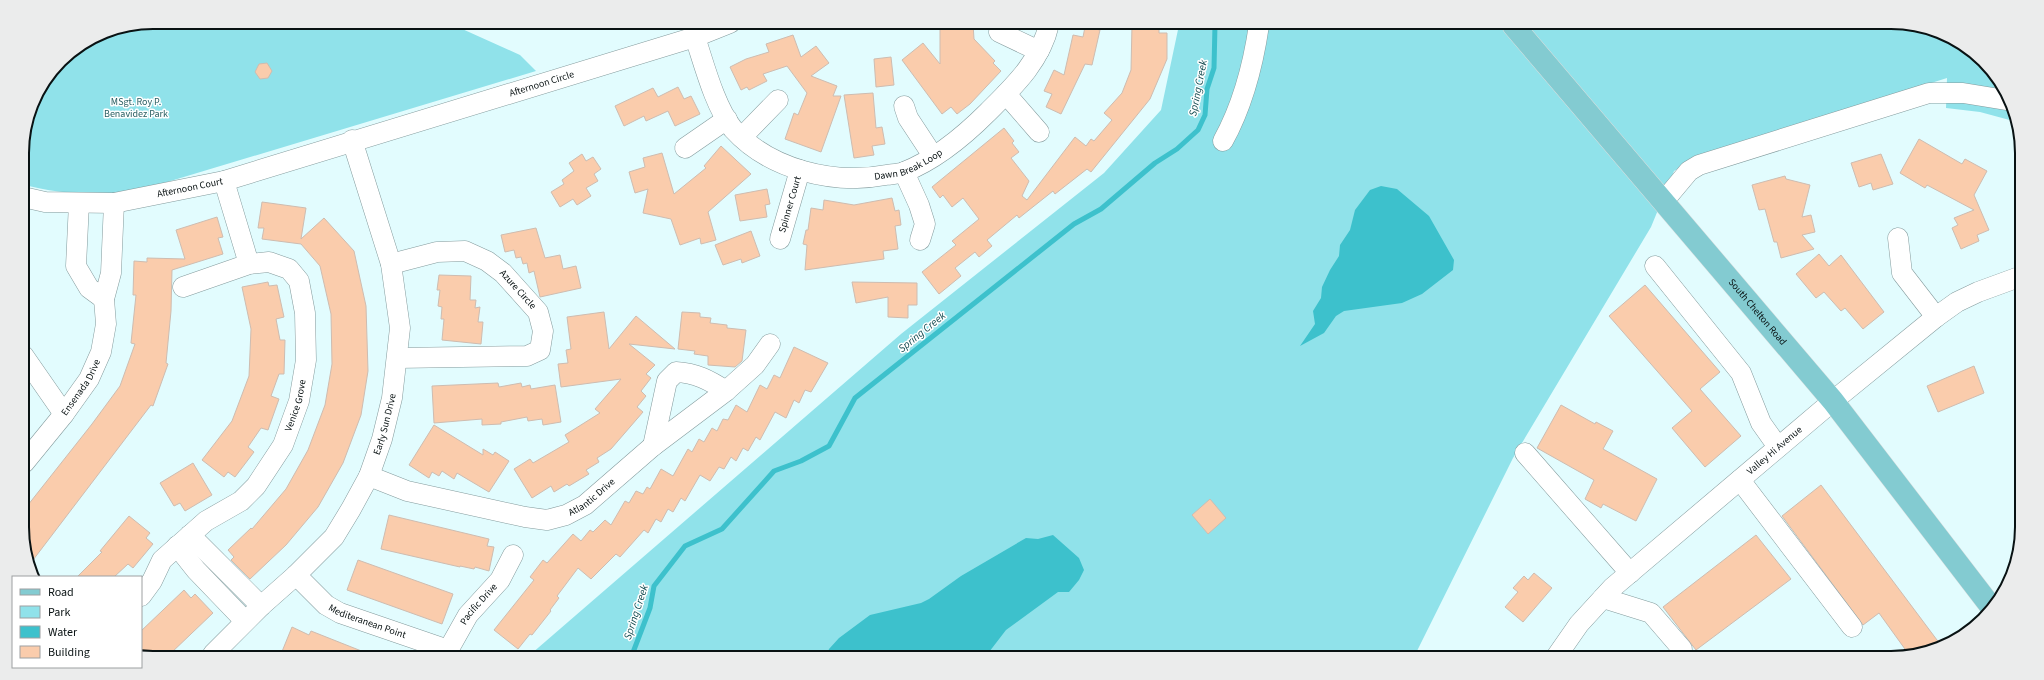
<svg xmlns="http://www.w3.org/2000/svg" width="2044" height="680" viewBox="0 0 2044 680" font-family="'Source Sans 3',sans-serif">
	<rect width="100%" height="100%" fill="#e2fcfe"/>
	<!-- green -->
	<g fill="#90e2ea">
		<path d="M153,22L454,23L460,28L520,55L536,71L134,192C96,195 59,195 22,184V145L32,103L61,60L103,32Z"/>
		<polygon points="1179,25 1925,27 1956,40 1989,67 2017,122 1980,112 1946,108 1947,78 1699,156 1674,171 1651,227 1513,458 1414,657 531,654 901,334 1104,173 1161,110"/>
	</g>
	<!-- water -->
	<g fill="#3dc1cc">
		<polygon points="1381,186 1397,189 1429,216 1454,260 1453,270 1422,294 1402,303 1344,311 1336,316 1324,333 1300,346 1315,324 1313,311 1321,298 1322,287 1330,270 1339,256 1340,245 1350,230 1355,210 1370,190"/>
		<polygon points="1053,535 1079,558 1084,570 1079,580 1069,592 1058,592 1006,630 986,656 827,655 829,649 839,638 870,615 921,603 929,599 961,576 1026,538 1038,539"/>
	</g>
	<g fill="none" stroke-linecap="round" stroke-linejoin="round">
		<!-- stream -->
		<polyline stroke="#3dc1cc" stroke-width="5" points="632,655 650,608 654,586 685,546 722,529 774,471 801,461 829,446 855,398 1074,224 1101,209 1155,163 1177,149 1198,130 1205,115 1207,89 1214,68 1215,25"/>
	</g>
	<!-- building -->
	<g fill="#faccac" stroke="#cebcb0">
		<polygon points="940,24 973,24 974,39 995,61 993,63 1001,71 970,104 957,114 951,107 942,114 902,60 923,43 940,64"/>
		<polygon points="1132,25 1159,25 1159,33 1167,33 1167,59 1150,99 1091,172 1087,169 1055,194 1053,191 1019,218 1017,215 987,240 992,246 979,257 975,252 955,268 961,276 939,294 922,272 956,245 952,241 979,219 963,198 952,207 943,195 940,198 932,187 1004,128 1014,141 1012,143 1019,152 1011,158 1029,181 1022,196 1027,200 1075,137 1086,146 1091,139 1094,141 1112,120 1104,113 1122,93 1131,70"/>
		<polygon points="1085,27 1100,30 1092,65 1085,64 1061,114 1046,107 1052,94 1044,91 1054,70 1064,75 1073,35 1083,37"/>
		<polygon points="793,35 801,57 816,46 829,63 811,76 837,86 833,96 841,96 821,152 785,139 794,113 798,115 807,93 787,66 763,74 767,81 749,90 747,87 741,90 730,67 746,59 769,52 766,44"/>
		<polygon points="891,57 894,85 876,87 874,59"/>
		<polygon points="267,63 272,71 268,78 260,79 255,72 259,64"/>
		<polygon points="678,87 684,99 691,96 700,114 675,126 668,111 646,121 644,116 624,126 615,106 653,88 658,97"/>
		<polygon points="873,93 876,128 882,127 885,144 872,146 874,155 854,158 844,95"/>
		<polygon points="1919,139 1962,164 1965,159 1987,171 1974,195 1989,230 1977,235 1979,241 1961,249 1952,228 1958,225 1954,218 1974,210 1927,185 1925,188 1900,173"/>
		<polygon points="721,146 751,174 708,212 716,240 701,244 700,238 680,245 671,219 643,213 648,189 635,193 629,172 645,167 643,158 662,153 674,194 706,168 704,166"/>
		<polygon points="582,154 586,161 593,157 601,169 594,174 598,181 586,188 591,196 577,205 573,199 560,207 551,192 564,184 562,180 574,171 569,163"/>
		<polygon points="1881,154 1893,184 1873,190 1871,183 1859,187 1851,163"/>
		<polygon points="1785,176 1786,179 1810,185 1802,217 1811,215 1815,232 1802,235 1814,249 1781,258 1777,242 1774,242 1765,209 1759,210 1752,185"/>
		<polygon points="767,189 770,204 765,205 767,217 740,221 735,195"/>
		<polygon points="892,198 895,211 899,210 901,225 895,226 898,249 883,251 884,259 805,270 807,245 803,244 806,230 808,230 811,208 823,210 824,200 854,205"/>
		<polygon points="262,202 306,208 301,239 324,218 354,251 366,306 368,371 361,415 343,463 318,507 286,545 250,579 231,560 234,557 228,550 251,528 252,529 286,489 308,450 325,405 332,364 331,314 320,266 301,244 262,239 264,228 258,228"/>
		<polygon points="217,217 223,237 218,238 223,254 172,270 171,311 166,363 168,364 153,406 151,405 30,564 24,552 24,510 92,424 120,386 135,344 131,343 136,295 133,295 134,261 147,262 147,258 185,259 176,230"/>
		<polygon points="536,228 545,258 560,255 563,269 576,266 581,288 540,297 534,271 529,273 527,263 523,264 521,257 516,258 514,250 505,252 501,235"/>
		<polygon points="751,231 760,256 742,263 741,259 723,265 715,245"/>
		<polygon points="1819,254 1829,266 1841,255 1884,312 1863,329 1845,308 1841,311 1824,292 1816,298 1796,274"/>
		<polygon points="439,275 471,276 470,300 476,300 475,308 480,307 478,322 483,322 481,344 442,340 444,319 441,319 442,307 438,306 440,290 437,290"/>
		<polygon points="268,282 269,286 277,285 284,317 276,319 280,340 285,340 284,374 279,374 271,396 279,399 268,430 261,428 248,447 254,452 235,477 228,472 224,477 202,460 232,421 249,376 251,329 242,287"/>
		<polygon points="852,282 917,283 917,305 908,305 908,318 888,317 888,297 856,303"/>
		<polygon points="1645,285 1720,372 1700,389 1741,436 1705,467 1672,428 1692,411 1609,316"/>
		<polygon points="604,312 609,349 636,316 675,349 629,344 655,365 646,374 651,378 641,391 646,396 637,407 643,412 611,449 597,458 599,462 586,470 589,474 569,486 567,484 554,492 551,486 532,498 514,469 530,459 533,463 569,442 565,435 600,413 595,409 621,379 561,387 558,364 568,363 566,350 571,349 567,317"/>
		<polygon points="682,312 700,313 700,317 711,318 710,323 727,325 727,328 746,330 742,361 735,367 708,365 708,356 694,354 695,351 678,349"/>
		<polygon points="794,347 828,363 811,392 805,390 799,403 794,400 786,418 775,412 760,440 756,437 748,451 743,448 736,461 731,457 724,469 719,467 710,481 700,475 685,501 681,498 673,512 668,509 661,522 656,519 648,533 644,530 620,557 616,554 591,579 578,568 557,596 559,598 550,610 551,611 532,635 530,634 518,649 494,630 534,580 530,577 543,560 547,563 573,534 581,541 590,530 593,532 605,520 611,525 625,501 629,503 636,491 643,494 647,487 650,489 661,469 673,476 688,449 692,452 699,439 704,442 712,428 717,431 723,419 728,420 736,405 747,412 760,385 767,389 774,375 780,378"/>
		<polygon points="1974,366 1984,393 1938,412 1927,386"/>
		<polygon points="498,383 499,387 521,383 522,387 530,385 531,389 555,385 561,422 543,425 542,419 528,421 527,417 501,422 501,424 482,425 482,419 434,423 432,386"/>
		<polygon points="1561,405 1595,424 1596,422 1613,431 1603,449 1657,479 1636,521 1603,504 1601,508 1585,499 1594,480 1537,448"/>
		<polygon points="434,425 483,455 483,449 493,455 495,452 509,461 489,492 457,473 454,479 442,471 439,476 432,472 429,478 409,465"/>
		<polygon points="193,463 212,495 185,511 180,503 174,506 160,483"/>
		<polygon points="1821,485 1940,644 1937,647 1938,648 1910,656 1879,613 1863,625 1782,516"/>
		<polygon points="1210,499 1226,518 1208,534 1192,515"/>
		<polygon points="389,515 489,539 487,546 494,547 489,571 475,567 474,569 460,566 460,567 381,549"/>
		<polygon points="129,516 150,533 146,538 153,544 133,568 128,564 114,577 77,577 102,552 100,551"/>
		<polygon points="1756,535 1791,579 1696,650 1663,607"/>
		<polygon points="358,560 453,594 442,624 347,590"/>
		<polygon points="1534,573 1552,588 1523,622 1505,607 1518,592 1513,588 1524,576 1528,580"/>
		<polygon points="184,590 191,598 195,594 213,613 170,654 141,654 141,631"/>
		<polygon points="292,627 309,635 311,631 369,654 281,654"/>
	</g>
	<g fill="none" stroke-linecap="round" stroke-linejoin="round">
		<!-- minor casing -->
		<g stroke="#849b9d" stroke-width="21">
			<g id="minor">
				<polyline points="999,32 1039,51"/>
				<path id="s1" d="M695,37C704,64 715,107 733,129C770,170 834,185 886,175C892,174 899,174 904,172C935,160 965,135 988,112C1013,87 1041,61 1049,24"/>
				<polyline points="1006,94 1039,132"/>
				<polyline points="904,106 908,118 933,156"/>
				<polyline points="742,137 778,100"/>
				<path d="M1223,141C1243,105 1253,66 1259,25"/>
				<polyline points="685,148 727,119"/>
				<polyline points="904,172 919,205 925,224 920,240"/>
				<polyline points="224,181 249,264"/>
				<path id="s2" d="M23,197L45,202L114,203L224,181L695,37L730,23"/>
				<polyline points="1663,202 1689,171 1699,165 1929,93 1963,93 2006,100"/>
				<polyline points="79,203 76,266 89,288 104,299"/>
				<polyline points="1898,238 1902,273 1936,317"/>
				<path id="s3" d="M780,239L800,170"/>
				<path id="s4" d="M391,264L437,252L465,251L487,261L503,273L538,312L543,331L540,350L527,356L397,358"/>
				<polyline points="1655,266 1741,373 1761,423 1778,447"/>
				<polyline points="23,355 64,414"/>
				<path d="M653,446L667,381L676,372C696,373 709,380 726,391"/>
				<polyline points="1525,453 1630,573"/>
				<path id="s5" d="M24,463L64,414L89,379L101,352L106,324L104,299L111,273L114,203"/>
				<path id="s6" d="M369,476L407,491L525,517L547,520L566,515L585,505L653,446L726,391L755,365L770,344"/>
				<polyline points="1740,480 1852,627"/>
				<polyline points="190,535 261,606"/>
				<polyline points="177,546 196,570 245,621"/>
				<path id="s7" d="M296,575L326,605L340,613L448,650"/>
				<path id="s8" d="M141,596L152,581L162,560L206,521L241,501L256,486L283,445L299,401L306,360L305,313L299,281L289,269L269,262L249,264L183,287"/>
				<polyline points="1603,598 1651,613 1682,649"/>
				<path id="s9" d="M213,654L261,606L296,575L334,537L351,509L369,476L382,439L392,398L400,328L391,264L352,140"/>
				<path id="s10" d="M446,654L468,615L500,580L513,555"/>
				<path id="s11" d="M1556,657L1579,624L1612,588L1833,401L1936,317L1957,302L1978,292L2019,277"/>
			</g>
		</g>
		<!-- major casing -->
		<g stroke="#dddede" stroke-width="23">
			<g id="major">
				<path id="s12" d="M1513,25L1833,401L1992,608"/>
			</g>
		</g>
		<!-- minor -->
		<use href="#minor" stroke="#fff" stroke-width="20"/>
		<!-- major -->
		<use href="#major" stroke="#83cbd1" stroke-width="22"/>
	</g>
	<g text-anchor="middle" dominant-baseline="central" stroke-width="3" stroke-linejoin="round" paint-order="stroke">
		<!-- street labels -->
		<g font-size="10" fill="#091213" stroke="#fff">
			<text stroke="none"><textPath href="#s2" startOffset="536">Afternoon Circle</textPath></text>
			<text stroke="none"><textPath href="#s1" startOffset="291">Dawn Break Loop</textPath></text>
			<text stroke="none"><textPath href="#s2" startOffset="169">Afternoon Court</textPath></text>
			<text stroke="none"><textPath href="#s3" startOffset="36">Spinner Court</textPath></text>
			<text stroke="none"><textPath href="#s4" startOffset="142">Azure Circle</textPath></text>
			<text stroke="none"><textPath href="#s12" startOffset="377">South Chelton Road</textPath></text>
			<text stroke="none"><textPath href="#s5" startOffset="95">Ensenada Drive</textPath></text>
			<text stroke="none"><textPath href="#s8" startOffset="253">Venice Grove</textPath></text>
			<text stroke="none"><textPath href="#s9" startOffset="293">Early Sun Drive</textPath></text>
			<text stroke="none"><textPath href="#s11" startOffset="302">Valley Hi Avenue</textPath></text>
			<text stroke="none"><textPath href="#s6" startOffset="235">Atlantic Drive</textPath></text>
			<text stroke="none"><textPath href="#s10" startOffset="60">Pacific Drive</textPath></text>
			<text stroke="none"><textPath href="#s7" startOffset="87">Mediteranean Point</textPath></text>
		</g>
		<!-- park labels -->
		<g font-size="10" fill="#285e62" stroke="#fff">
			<text x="136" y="102">MSgt. Roy P.<tspan x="136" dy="12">Benavidez Park</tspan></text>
		</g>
		<!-- water labels -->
		<g font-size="11" font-style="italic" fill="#134b50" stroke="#fff">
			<text transform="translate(1198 88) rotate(-79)">Spring Creek</text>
			<text transform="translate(922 332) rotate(-39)">Spring Creek</text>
			<text transform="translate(636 612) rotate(-72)">Spring Creek</text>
		</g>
	</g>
	<!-- crop -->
	<path d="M0 0H2044V680H0ZM153 29H1891A124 124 0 0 1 2015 153V527A124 124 0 0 1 1891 651H153A124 124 0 0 1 29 527V153A124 124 0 0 1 153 29Z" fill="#ebecec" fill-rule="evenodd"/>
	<path fill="none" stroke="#091213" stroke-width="2" d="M153 29H1891A124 124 0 0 1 2015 153V527A124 124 0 0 1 1891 651H153A124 124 0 0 1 29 527V153A124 124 0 0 1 153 29Z"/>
	<!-- legend -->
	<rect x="12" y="576" width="130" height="92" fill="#ffffff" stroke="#9da0a1"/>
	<rect x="20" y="589" width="20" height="6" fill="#83cbd1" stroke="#9da0a1"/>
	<text x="48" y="596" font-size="12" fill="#091213">Road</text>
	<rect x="20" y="606" width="20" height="12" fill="#90e2ea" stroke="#9da0a1"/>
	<text x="48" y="616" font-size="12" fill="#091213">Park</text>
	<rect x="20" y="626" width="20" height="12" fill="#3dc1cc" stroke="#9da0a1"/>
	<text x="48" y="636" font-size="12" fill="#091213">Water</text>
	<rect x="20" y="646" width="20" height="12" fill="#faccac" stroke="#9da0a1"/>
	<text x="48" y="656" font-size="12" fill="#091213">Building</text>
</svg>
